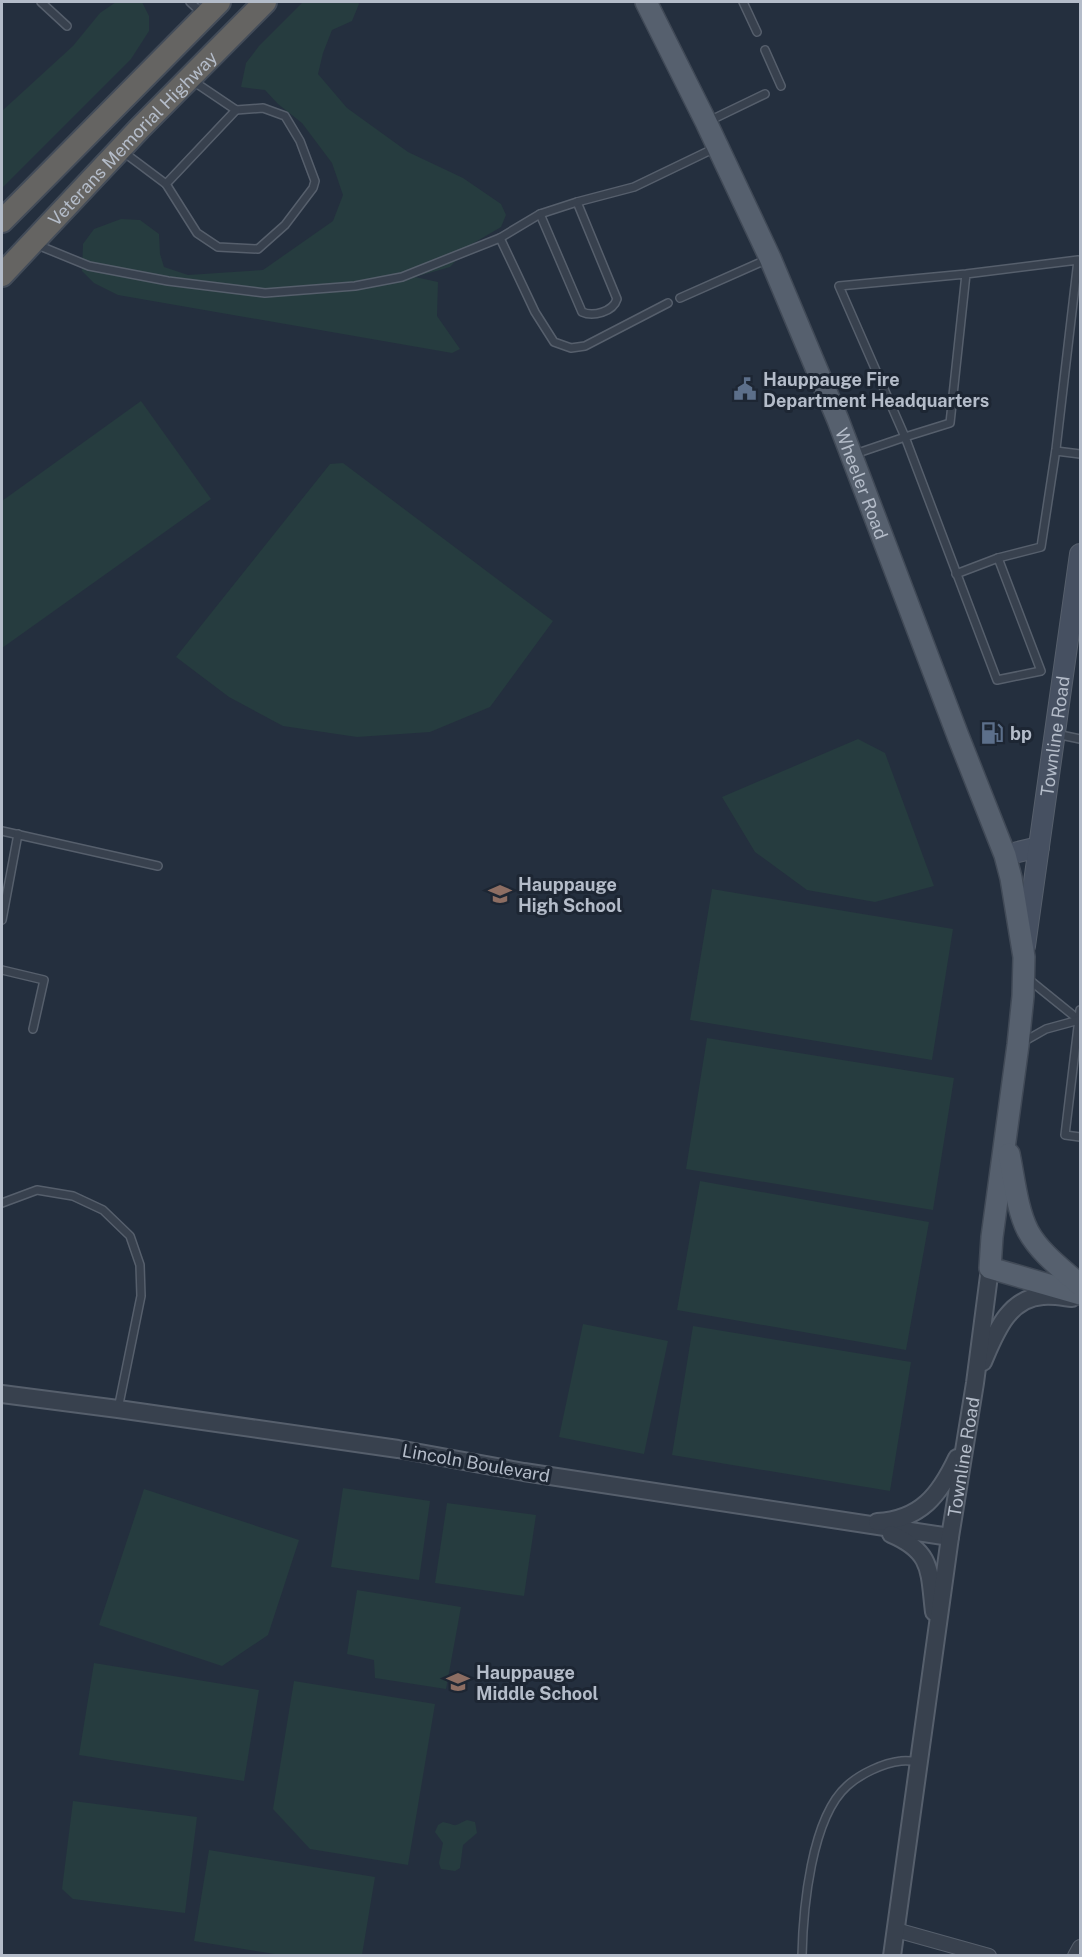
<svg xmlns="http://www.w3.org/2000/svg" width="1082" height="1957" viewBox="0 0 1082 1957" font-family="'Public Sans',sans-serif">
	<rect width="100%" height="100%" fill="#242f3e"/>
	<!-- green -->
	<g fill="#263c3f">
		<polygon points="116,2 142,2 149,16 149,31 131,59 2,188 2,111 73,46 100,13"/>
		<polygon points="303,2 358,2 359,4 352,21 332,30 323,53 318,74 347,108 408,152 463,178 501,204 506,215 501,227 472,244 450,267 415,277 438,282 437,316 460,349 452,353 118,295 94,283 82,271 83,244 94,229 121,219 140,220 159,234 160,254 164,267 188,275 263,270 333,221 343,195 332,163 302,123 278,104 265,90 241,87 246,63 259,46"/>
		<polygon points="141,401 211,499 2,648 2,501"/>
		<polygon points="343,463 553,621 490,707 430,732 357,737 283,726 229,697 176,657 330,464"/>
		<polygon points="858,739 885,753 934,886 875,902 807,890 755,852 722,797"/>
		<polygon points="712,889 953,929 932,1060 690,1020"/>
		<polygon points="707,1038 954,1078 933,1210 686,1169"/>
		<polygon points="700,1181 929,1222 906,1350 677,1310"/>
		<polygon points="583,1324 668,1341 644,1454 559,1437"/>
		<polygon points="693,1326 911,1362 890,1491 672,1455"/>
		<polygon points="343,1488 430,1501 419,1580 331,1567"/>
		<polygon points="144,1489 299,1540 268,1635 222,1666 99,1625"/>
		<polygon points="447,1503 536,1515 524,1596 435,1583"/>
		<polygon points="357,1590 461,1607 446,1689 375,1678 374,1660 347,1654"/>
		<polygon points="94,1663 259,1690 244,1781 79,1755"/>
		<polygon points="294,1681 435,1704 408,1865 310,1849 273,1809"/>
		<polygon points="73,1801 197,1817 185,1913 73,1899 62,1889"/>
		<path d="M467,1820L475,1822L477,1833L463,1845L460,1868L455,1871L441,1869L439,1863L443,1843L435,1832L438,1825L443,1822C460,1826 451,1827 467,1820Z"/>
		<polygon points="209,1850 375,1877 362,1955 281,1955 194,1941"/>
	</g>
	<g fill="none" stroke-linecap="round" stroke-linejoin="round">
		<!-- service casing -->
		<g stroke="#565f6c" stroke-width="10">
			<g id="service">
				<polyline points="41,2 67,26"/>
				<polyline points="190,2 203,14"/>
				<polyline points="743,2 757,32"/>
				<polyline points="765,50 781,86"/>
				<polyline points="709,121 765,94"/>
				<polyline points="122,151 166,184 197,233 218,247 258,249 285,225 313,188 315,181 300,141 285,116 263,108 236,110 193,81"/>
				<polyline points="166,184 236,110"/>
				<path d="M540,214L582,312C593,317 613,312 617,299L577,202"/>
				<polyline points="500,238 535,312 554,342 571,348 585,346 668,303"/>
				<polyline points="35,244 89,266 168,281 265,293 355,286 402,277 500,238 540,214 577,202 634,187 715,148"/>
				<polyline points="680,298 768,259"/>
				<polyline points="1056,451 1080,454"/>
				<polyline points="855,454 905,437 839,286 966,274 1078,260 1056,449 1041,547 998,558 1041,671 997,680 905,437 950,423 966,274"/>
				<polyline points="956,574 998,558"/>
				<polyline points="1056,734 1080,739"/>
				<polyline points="2,831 158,866"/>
				<polyline points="2,920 18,834"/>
				<polyline points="2,970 44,980 33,1029"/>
				<polyline points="1027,978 1079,1020"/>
				<polyline points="1080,1010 1065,1135 1080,1137"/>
				<polyline points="1023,1042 1046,1029 1079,1020"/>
				<polyline points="2,1203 37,1190 73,1196 103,1210 130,1236 140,1265 141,1296 118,1409"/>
				<path d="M802,1956C803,1909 811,1818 847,1786C860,1774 883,1763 901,1761C907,1760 913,1761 919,1762"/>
			</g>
		</g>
		<!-- minor casing -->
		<g stroke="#565f6c" stroke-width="16">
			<g id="minor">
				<polyline points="896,1930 989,1956"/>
				<polyline points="1075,1956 1080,1947"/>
			</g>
		</g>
		<!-- tertiary casing -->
		<g stroke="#565f6c" stroke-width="20">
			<g id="tertiary">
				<path d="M983,1362C995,1334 1008,1298 1043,1296C1053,1295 1063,1297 1072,1298"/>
				<polyline points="2,1394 118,1409 398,1449 524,1472 950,1537"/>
				<path d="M877,1522C921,1520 940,1494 957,1458"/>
				<path d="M891,1534C933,1552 929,1571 934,1612"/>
				<path id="s1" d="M892,1956L950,1537L975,1383L990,1268"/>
			</g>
		</g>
		<!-- secondary casing -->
		<g stroke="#565f6c" stroke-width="22">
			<g id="secondary">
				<polyline points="1005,855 1039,847"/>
				<path id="s2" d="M1025,946L1080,554"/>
			</g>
		</g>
		<!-- primary casing -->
		<g stroke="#414a57" stroke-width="24">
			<g id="primary">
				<path id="s3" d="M646,2L706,122L770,258L838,420L958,736L1005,855L1011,878L1024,957L1023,996L1018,1045L992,1237L990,1268L1080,1294"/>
				<path d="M1009,1154C1014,1178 1017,1210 1028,1231C1040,1253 1062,1269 1080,1285"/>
			</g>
		</g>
		<!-- trunk casing -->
		<g stroke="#434c59" stroke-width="26">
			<g id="trunk">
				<polyline points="2,221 219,2"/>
				<path id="s4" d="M2,275L140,128L265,2"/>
			</g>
		</g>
		<!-- service -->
		<use href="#service" stroke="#38414e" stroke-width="7"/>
		<!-- minor -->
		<use href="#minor" stroke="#38414e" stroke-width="14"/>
		<!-- tertiary -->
		<use href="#tertiary" stroke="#38414e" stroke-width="16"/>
		<!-- secondary -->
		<use href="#secondary" stroke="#465061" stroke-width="20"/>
		<!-- primary -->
		<use href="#primary" stroke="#56606e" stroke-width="21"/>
		<!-- trunk -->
		<use href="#trunk" stroke="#656462" stroke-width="22"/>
	</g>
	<!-- icons -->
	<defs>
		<g id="civic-bare" transform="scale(1.8)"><path d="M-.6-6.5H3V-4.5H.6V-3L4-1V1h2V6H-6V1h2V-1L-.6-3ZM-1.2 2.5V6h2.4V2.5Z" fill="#5c6f8a" stroke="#1d2633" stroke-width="2.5" paint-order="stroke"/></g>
		<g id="fuel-bare" transform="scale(1.8)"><path d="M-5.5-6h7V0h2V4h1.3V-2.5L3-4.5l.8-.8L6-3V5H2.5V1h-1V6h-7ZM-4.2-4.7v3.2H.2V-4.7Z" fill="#5c6f8a" stroke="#1d2633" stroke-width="2.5" paint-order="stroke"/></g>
		<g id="school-bare" transform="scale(1.8)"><path d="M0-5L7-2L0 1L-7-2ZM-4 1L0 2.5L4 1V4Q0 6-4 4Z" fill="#8d6e63" stroke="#1d2633" stroke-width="2.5" paint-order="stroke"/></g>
	</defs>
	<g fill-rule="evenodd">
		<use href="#civic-bare" x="745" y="389"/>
		<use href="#fuel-bare" x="992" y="733"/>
		<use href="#school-bare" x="500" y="894"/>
		<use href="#school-bare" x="458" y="1682"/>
	</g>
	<g text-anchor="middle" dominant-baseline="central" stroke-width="6" stroke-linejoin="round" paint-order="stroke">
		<!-- street labels -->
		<g font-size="18" fill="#b4bcc9" stroke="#1d2633">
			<text stroke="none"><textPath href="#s4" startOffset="189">Veterans Memorial Highway</textPath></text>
			<text stroke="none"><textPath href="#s3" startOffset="528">Wheeler Road</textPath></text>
			<text stroke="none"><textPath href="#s2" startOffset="212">Townline Road</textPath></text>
			<text stroke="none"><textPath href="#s1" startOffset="504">Townline Road</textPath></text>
			<text transform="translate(476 1463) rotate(10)">Lincoln Boulevard</text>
		</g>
		<!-- poi labels -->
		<g font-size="18" font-weight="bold" fill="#b4bcc9" stroke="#1d2633" text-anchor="start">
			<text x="763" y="379">Hauppauge Fire<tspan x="763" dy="21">Department Headquarters</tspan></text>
			<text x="1010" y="733">bp</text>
			<text x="518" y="884">Hauppauge<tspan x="518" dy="21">High School</tspan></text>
			<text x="476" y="1672">Hauppauge<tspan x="476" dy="21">Middle School</tspan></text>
		</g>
	</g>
	<!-- border -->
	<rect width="1082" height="1957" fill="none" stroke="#b4bcc9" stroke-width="6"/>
</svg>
